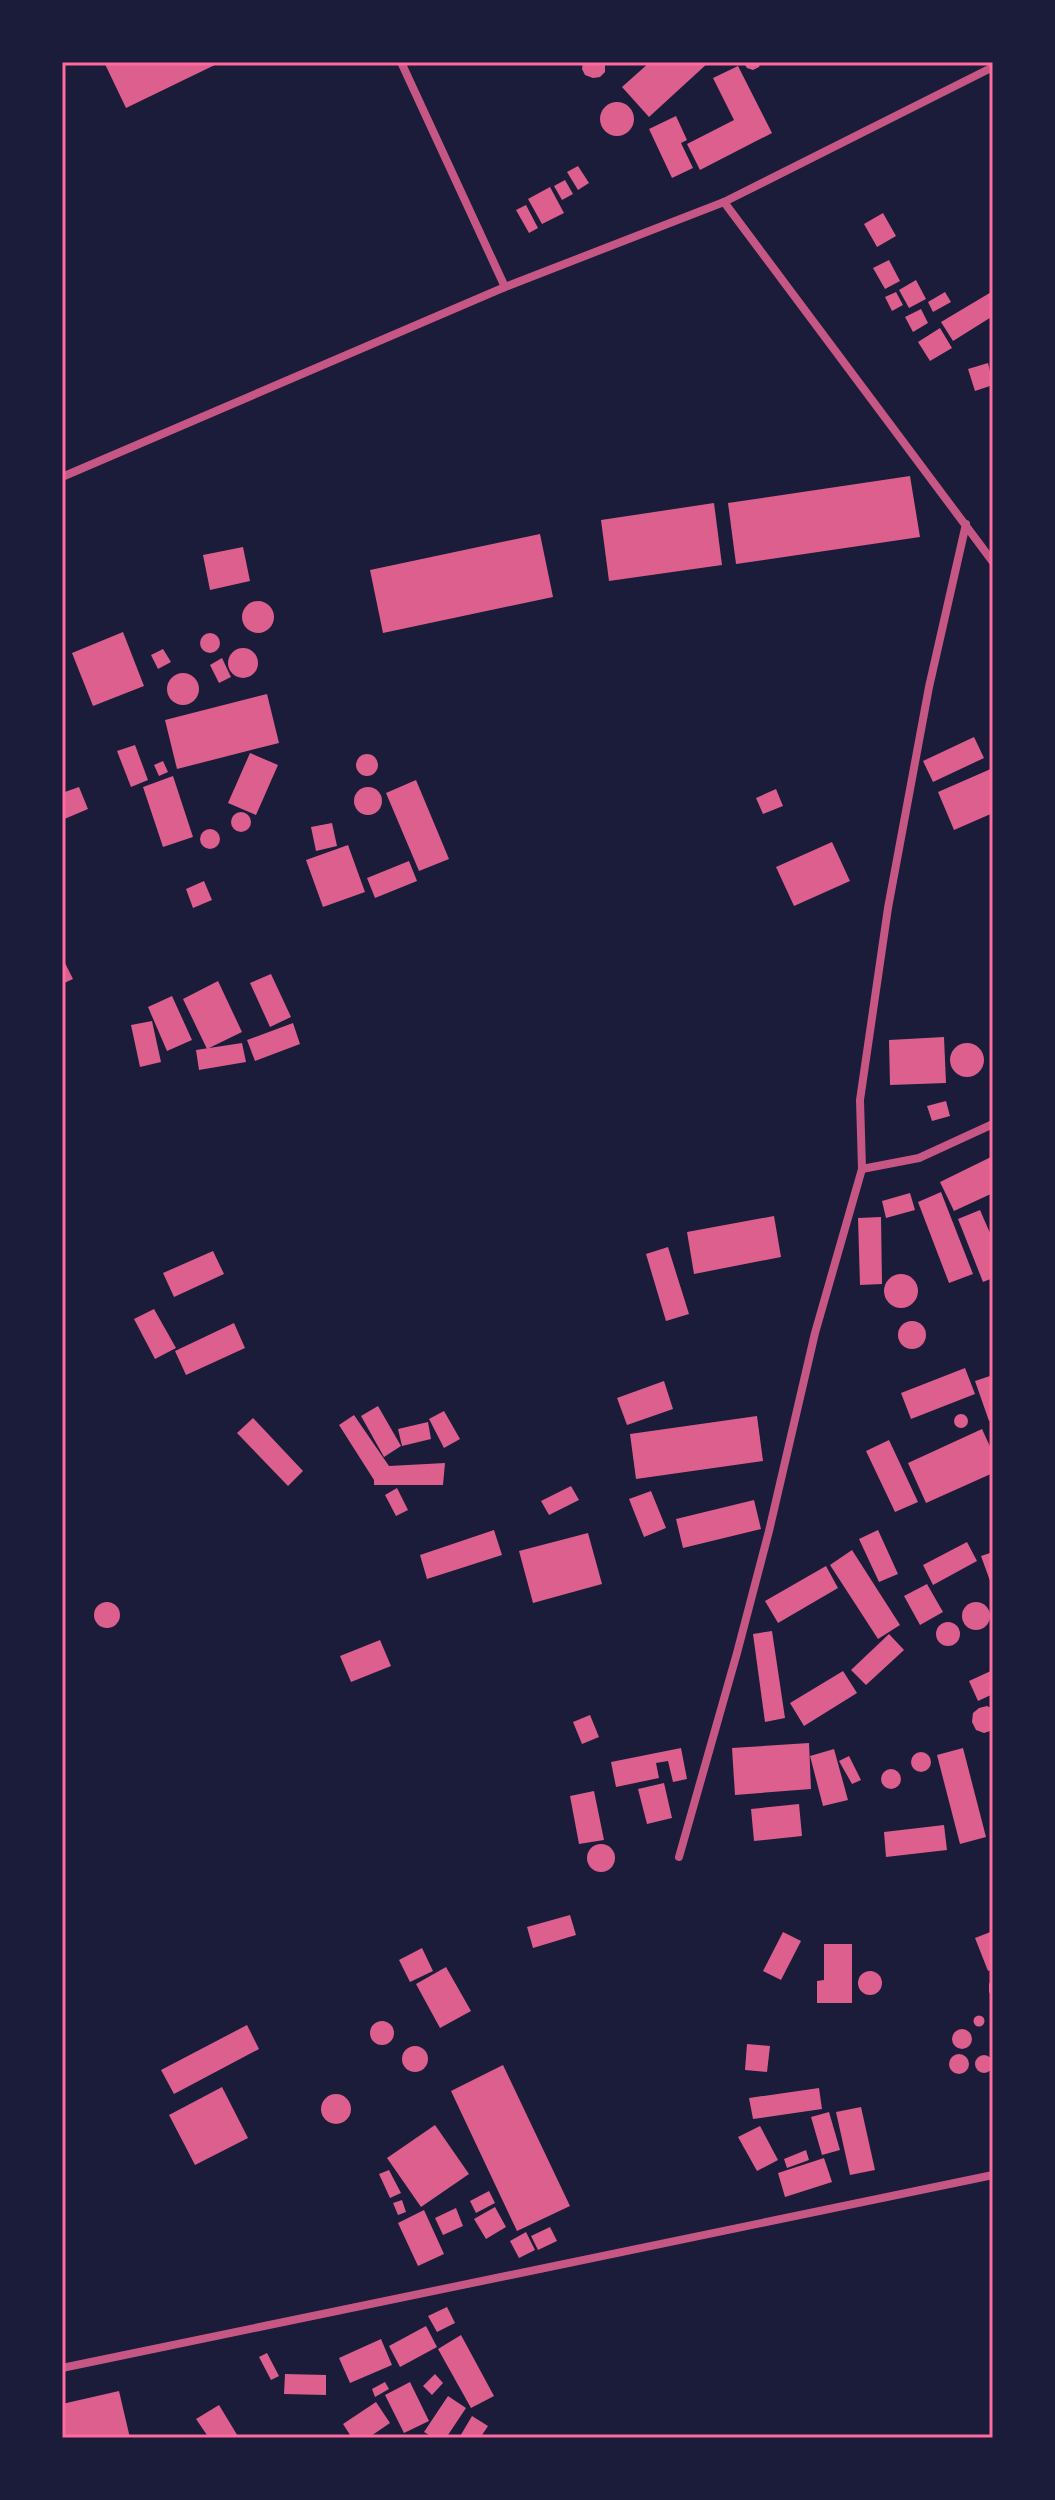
<svg xmlns="http://www.w3.org/2000/svg" width="1055" height="2500" viewBox="0 0 1055 2500" font-family="Helvetica,sans-serif">
	<rect width="100%" height="100%" fill="#1b1b3a"/>
	<!-- building -->
	<g fill="#dd5f8e">
		<polygon points="104,62 221,62 126,108"/>
		<polygon points="583,62 605,62 605,72 600,77 593,78 585,75 582,69"/>
		<polygon points="650,62 709,62 649,117 622,87"/>
		<polygon points="743,62 761,62 759,67 753,70 747,68"/>
		<polygon points="738,66 772,133 700,170 687,144 734,120 713,78"/>
		<circle cx="617" cy="119" r="17"/>
		<polygon points="676,116 687,140 681,143 693,168 672,178 649,129"/>
		<polygon points="578,166 589,183 578,190 567,172"/>
		<polygon points="565,180 573,194 562,200 554,186"/>
		<polygon points="550,187 564,213 542,224 528,199"/>
		<polygon points="526,205 538,228 529,233 516,210"/>
		<polygon points="883,213 896,236 877,247 864,224"/>
		<polygon points="889,260 900,281 885,289 873,268"/>
		<polygon points="916,280 926,299 909,308 899,290"/>
		<polygon points="993,291 993,316 953,341 941,322"/>
		<polygon points="896,292 903,305 892,311 885,297"/>
		<polygon points="945,292 951,302 933,312 928,302"/>
		<polygon points="921,309 928,323 913,332 905,317"/>
		<polygon points="940,328 952,348 930,361 918,342"/>
		<polygon points="988,363 993,385 975,391 968,369"/>
		<polygon points="910,476 920,537 736,564 728,503"/>
		<polygon points="714,503 722,565 609,581 601,520"/>
		<polygon points="540,534 553,597 383,633 370,570"/>
		<polygon points="243,547 250,581 210,590 203,555"/>
		<circle cx="258" cy="617" r="16"/>
		<polygon points="123,632 144,686 93,706 72,653"/>
		<circle cx="210" cy="643" r="10"/>
		<circle cx="243" cy="663" r="15"/>
		<polygon points="163,649 171,662 158,669 151,655"/>
		<polygon points="222,658 231,677 219,683 210,665"/>
		<circle cx="183" cy="689" r="16"/>
		<polygon points="267,694 279,743 177,769 165,720"/>
		<polygon points="974,737 984,758 933,782 923,761"/>
		<polygon points="135,745 148,780 131,787 117,751"/>
		<polygon points="250,753 278,765 256,815 228,803"/>
		<circle cx="367" cy="765" r="11"/>
		<polygon points="163,761 168,772 159,776 154,765"/>
		<polygon points="993,768 993,813 954,830 938,792"/>
		<polygon points="173,776 193,837 163,847 143,787"/>
		<polygon points="416,780 449,859 419,871 386,793"/>
		<circle cx="368" cy="801" r="14"/>
		<polygon points="79,787 88,809 62,820 62,793"/>
		<polygon points="776,789 783,806 763,814 756,798"/>
		<circle cx="241" cy="822" r="10"/>
		<polygon points="332,823 337,846 316,851 311,827"/>
		<circle cx="210" cy="839" r="10"/>
		<polygon points="832,842 850,881 794,906 776,867"/>
		<polygon points="348,845 365,892 323,907 306,860"/>
		<polygon points="409,861 417,881 375,898 367,878"/>
		<polygon points="204,881 212,900 193,908 186,889"/>
		<polygon points="62,957 73,979 62,984"/>
		<polygon points="271,974 291,1017 270,1027 250,983"/>
		<polygon points="218,981 242,1032 207,1049 183,999"/>
		<polygon points="172,996 192,1040 167,1051 148,1007"/>
		<polygon points="152,1021 161,1062 140,1067 131,1025"/>
		<polygon points="293,1023 300,1044 255,1061 247,1040"/>
		<polygon points="944,1037 946,1083 890,1085 889,1040"/>
		<polygon points="242,1043 246,1062 199,1070 196,1050"/>
		<circle cx="967" cy="1060" r="17"/>
		<polygon points="946,1101 950,1116 932,1121 927,1106"/>
		<polygon points="993,1156 993,1193 954,1211 940,1182"/>
		<polygon points="941,1192 973,1274 949,1283 918,1202"/>
		<polygon points="910,1193 915,1210 886,1218 882,1201"/>
		<polygon points="980,1210 993,1240 993,1278 983,1282 958,1219"/>
		<polygon points="774,1216 781,1257 694,1274 687,1232"/>
		<polygon points="881,1217 882,1284 860,1285 858,1218"/>
		<polygon points="668,1247 689,1314 666,1321 646,1254"/>
		<polygon points="213,1251 224,1274 174,1297 163,1273"/>
		<circle cx="901" cy="1291" r="17"/>
		<polygon points="154,1309 176,1348 155,1359 134,1319"/>
		<circle cx="912" cy="1335" r="14"/>
		<polygon points="234,1323 245,1348 186,1375 175,1351"/>
		<polygon points="965,1368 975,1394 911,1419 901,1393"/>
		<polygon points="993,1375 993,1419 989,1421 975,1381"/>
		<polygon points="664,1381 673,1409 627,1425 617,1398"/>
		<polygon points="378,1406 401,1446 384,1457 361,1416"/>
		<polygon points="444,1411 460,1439 444,1448 429,1419"/>
		<circle cx="961" cy="1421" r="7"/>
		<polygon points="354,1415 389,1466 445,1463 443,1485 374,1485 374,1480 339,1425"/>
		<polygon points="757,1416 763,1461 636,1479 630,1434"/>
		<polygon points="253,1418 303,1471 288,1486 237,1433"/>
		<polygon points="428,1422 431,1439 402,1446 398,1429"/>
		<polygon points="982,1429 993,1453 993,1473 926,1503 908,1463"/>
		<polygon points="889,1440 918,1502 895,1512 866,1451"/>
		<polygon points="571,1486 579,1500 549,1515 541,1501"/>
		<polygon points="397,1488 408,1510 396,1516 385,1495"/>
		<polygon points="651,1491 666,1528 644,1537 629,1499"/>
		<polygon points="754,1500 761,1529 683,1548 676,1519"/>
		<polygon points="494,1530 502,1555 427,1579 420,1555"/>
		<polygon points="878,1530 898,1574 879,1582 859,1539"/>
		<polygon points="588,1533 602,1584 533,1603 519,1551"/>
		<polygon points="967,1542 977,1561 933,1585 923,1565"/>
		<polygon points="852,1550 900,1625 878,1639 830,1565"/>
		<polygon points="993,1552 993,1589 981,1556"/>
		<polygon points="826,1566 838,1588 778,1623 765,1601"/>
		<polygon points="927,1584 943,1612 920,1625 904,1596"/>
		<circle cx="976" cy="1616" r="14"/>
		<circle cx="107" cy="1615" r="13"/>
		<circle cx="948" cy="1634" r="12"/>
		<polygon points="772,1631 785,1718 765,1722 753,1634"/>
		<polygon points="889,1634 904,1650 866,1685 851,1670"/>
		<polygon points="380,1640 391,1666 351,1682 340,1656"/>
		<polygon points="993,1670 993,1694 978,1701 969,1681"/>
		<polygon points="843,1671 857,1693 804,1726 790,1703"/>
		<polygon points="987,1706 993,1709 993,1730 984,1733 976,1730 972,1722 973,1713 979,1708"/>
		<polygon points="590,1715 599,1737 582,1744 573,1722"/>
		<polygon points="809,1743 811,1789 735,1795 732,1748"/>
		<polygon points="681,1748 687,1779 673,1782 668,1761 656,1763 659,1778 616,1787 611,1762"/>
		<polygon points="963,1748 986,1837 960,1844 937,1755"/>
		<polygon points="834,1749 848,1800 823,1806 810,1756"/>
		<circle cx="921" cy="1762" r="10"/>
		<polygon points="849,1756 861,1780 852,1784 839,1761"/>
		<circle cx="891" cy="1779" r="10"/>
		<polygon points="664,1783 672,1818 647,1824 638,1789"/>
		<polygon points="594,1791 604,1840 579,1844 570,1796"/>
		<polygon points="799,1804 802,1836 754,1841 751,1809"/>
		<polygon points="944,1825 947,1850 886,1857 884,1832"/>
		<circle cx="601" cy="1858" r="14"/>
		<polygon points="570,1915 576,1935 533,1948 527,1927"/>
		<polygon points="993,1931 993,1969 988,1971 975,1938"/>
		<polygon points="783,1932 801,1941 781,1980 763,1971"/>
		<polygon points="824,1944 852,1944 852,2003 817,2003 817,1981 824,1980"/>
		<polygon points="422,1948 433,1971 410,1982 399,1960"/>
		<polygon points="446,1967 471,2011 440,2028 416,1984"/>
		<circle cx="870" cy="1983" r="12"/>
		<polygon points="993,1977 993,1998 989,1992 989,1984"/>
		<circle cx="979" cy="2021" r="5.5"/>
		<circle cx="382" cy="2033" r="12"/>
		<polygon points="247,2025 259,2049 174,2094 161,2070"/>
		<circle cx="962" cy="2039" r="10"/>
		<polygon points="747,2044 770,2046 767,2072 745,2070"/>
		<circle cx="415" cy="2059" r="13"/>
		<circle cx="959" cy="2064" r="10"/>
		<circle cx="984" cy="2064" r="9"/>
		<polygon points="503,2065 570,2206 517,2231 451,2091"/>
		<polygon points="222,2087 248,2138 195,2165 169,2115"/>
		<polygon points="819,2088 822,2109 753,2119 749,2098"/>
		<circle cx="336" cy="2109" r="15"/>
		<polygon points="861,2107 875,2170 850,2175 836,2112"/>
		<polygon points="829,2112 840,2150 822,2155 811,2117"/>
		<polygon points="435,2125 469,2174 421,2207 387,2158"/>
		<polygon points="760,2126 778,2160 757,2171 738,2137"/>
		<polygon points="806,2150 809,2160 787,2168 784,2159"/>
		<polygon points="824,2158 832,2182 785,2197 778,2173"/>
		<polygon points="389,2170 401,2193 390,2198 379,2174"/>
		<polygon points="489,2191 495,2203 476,2213 470,2201"/>
		<polygon points="402,2200 406,2212 398,2215 393,2203"/>
		<polygon points="495,2207 506,2227 486,2239 474,2219"/>
		<polygon points="456,2208 463,2226 443,2235 435,2218"/>
		<polygon points="424,2210 444,2254 418,2266 398,2223"/>
		<polygon points="550,2227 557,2241 538,2250 531,2236"/>
		<polygon points="526,2232 535,2250 519,2258 510,2241"/>
		<polygon points="447,2307 455,2323 437,2332 428,2316"/>
		<polygon points="426,2326 437,2347 400,2367 389,2346"/>
		<polygon points="461,2335 494,2396 471,2408 438,2349"/>
		<polygon points="381,2339 392,2365 350,2383 339,2358"/>
		<polygon points="267,2353 279,2376 271,2380 259,2357"/>
		<polygon points="285,2374 326,2375 326,2395 284,2394"/>
		<polygon points="435,2374 443,2383 432,2395 423,2386"/>
		<polygon points="385,2382 389,2389 375,2397 372,2389"/>
		<polygon points="410,2382 429,2421 404,2433 385,2395"/>
		<polygon points="119,2391 130,2438 62,2438 62,2404"/>
		<polygon points="448,2396 466,2408 446,2438 434,2438 424,2432"/>
		<polygon points="376,2402 390,2423 368,2438 352,2438 343,2424"/>
		<polygon points="219,2405 239,2438 209,2438 196,2419"/>
		<polygon points="472,2416 488,2426 480,2438 459,2438"/>
	</g>
	<g fill="none" stroke-linecap="round" stroke-linejoin="round">
		<!-- minor -->
		<g stroke="#c65784" stroke-width="8">
			<polyline points="401,62 505,287"/>
			<polyline points="724,202 993,562"/>
			<polyline points="62,477 505,287 724,202 993,67"/>
			<polyline points="862,1169 919,1158 993,1124"/>
			<polyline points="679,1857 737,1653 769,1531 815,1333 862,1169 860,1100 888,908 929,687 966,524"/>
			<polyline points="62,2368 993,2175"/>
		</g>
	</g>
	<!-- border -->
	<rect width="1055" height="2500" fill="none" stroke="#1b1b3a" stroke-width="128"/>
	<rect x="64" y="64" width="927" height="2372" fill="none" stroke="#ff6b9d" stroke-width="3"/>
</svg>
